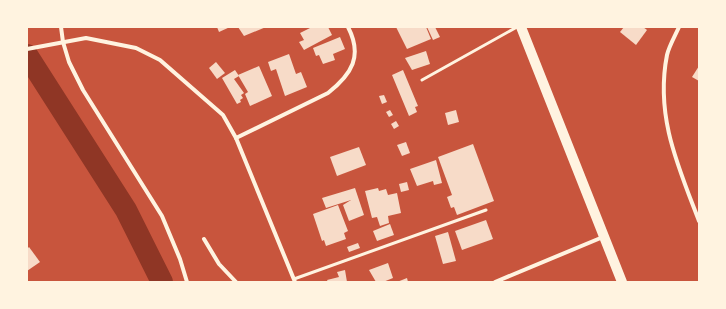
<svg xmlns="http://www.w3.org/2000/svg" width="726" height="309" viewBox="0 0 726 309" font-family="Georgia,serif">
	<rect width="100%" height="100%" fill="#c8553d"/>
	<g fill="none" stroke-linecap="round" stroke-linejoin="round">
		<!-- river -->
		<polyline stroke="#8f3625" stroke-width="22" points="27,55 126,210 162,282"/>
	</g>
	<!-- building -->
	<g fill="#f7dbc8">
		<polygon points="217,27 230,27 219,32"/>
		<polygon points="238,27 266,27 244,36"/>
		<polygon points="312,27 328,27 332,35 304,50 299,42 304,40 300,33"/>
		<polygon points="396,27 426,27 431,39 407,49"/>
		<polygon points="427,27 435,27 440,37 433,40"/>
		<polygon points="624,27 643,27 647,30 636,45 620,32"/>
		<polygon points="340,37 345,49 333,54 335,60 323,64 319,55 316,56 313,48"/>
		<polygon points="426,51 430,64 412,70 405,58"/>
		<polygon points="289,54 296,74 301,72 307,87 285,96 276,69 271,71 268,62"/>
		<polygon points="216,62 225,73 217,79 209,68"/>
		<polygon points="259,66 272,96 250,106 245,94 248,92 238,75"/>
		<polygon points="699,66 699,81 692,77"/>
		<polygon points="235,70 239,76 234,79 244,93 241,95 243,98 240,100 241,102 237,104 222,78"/>
		<polygon points="403,70 418,106 415,107 417,112 409,116 392,75"/>
		<polygon points="384,95 387,102 382,104 379,96"/>
		<polygon points="390,110 393,115 389,117 386,112"/>
		<polygon points="456,110 459,122 448,125 445,113"/>
		<polygon points="396,121 399,126 394,129 391,124"/>
		<polygon points="406,142 410,153 402,156 397,145"/>
		<polygon points="473,144 494,201 457,215 454,207 451,208 447,197 452,195 438,157"/>
		<polygon points="359,147 366,165 337,176 330,157"/>
		<polygon points="436,160 442,183 434,185 433,181 417,186 410,169"/>
		<polygon points="407,182 409,190 401,192 399,184"/>
		<polygon points="355,188 364,215 349,221 343,205 351,200 326,208 322,198"/>
		<polygon points="378,188 379,191 386,189 388,195 397,193 401,213 388,216 389,223 380,226 377,217 372,218 365,191"/>
		<polygon points="338,205 348,231 344,233 346,239 326,246 324,240 322,241 313,214"/>
		<polygon points="486,220 493,239 462,250 455,231"/>
		<polygon points="390,224 394,235 377,241 373,231"/>
		<polygon points="448,232 456,261 443,264 435,236"/>
		<polygon points="358,243 360,248 349,252 347,247"/>
		<polygon points="29,247 40,262 27,271 27,249"/>
		<polygon points="388,263 393,278 383,282 376,282 369,270"/>
		<polygon points="345,270 347,282 328,282 327,280 339,277 337,272"/>
		<polygon points="407,278 408,282 397,282"/>
	</g>
	<g fill="none" stroke-linecap="round" stroke-linejoin="round">
		<!-- service -->
		<g stroke="#fff3e0" stroke-width="3">
			<polyline points="422,80 517,27"/>
			<polyline points="294,279 486,210"/>
		</g>
		<!-- minor -->
		<g stroke="#fff3e0" stroke-width="4">
			<polyline points="61,27 63,42 69,62 83,90 162,216 180,259 187,282"/>
			<path d="M679,27C675,36 669,46 667,55C655,116 678,166 699,221"/>
			<polyline points="27,49 86,38 136,48 160,60 223,115 236,138 295,282"/>
			<path d="M236,138L328,93C352,74 363,56 348,27"/>
			<polyline points="204,239 219,264 236,282"/>
			<polyline points="495,282 603,237"/>
		</g>
		<!-- trunk -->
		<polyline stroke="#fff3e0" stroke-width="10" points="521,27 622,282"/>
	</g>
	<!-- border -->
	<rect width="726" height="309" fill="none" stroke="#fff3e0" stroke-width="56"/>
</svg>
